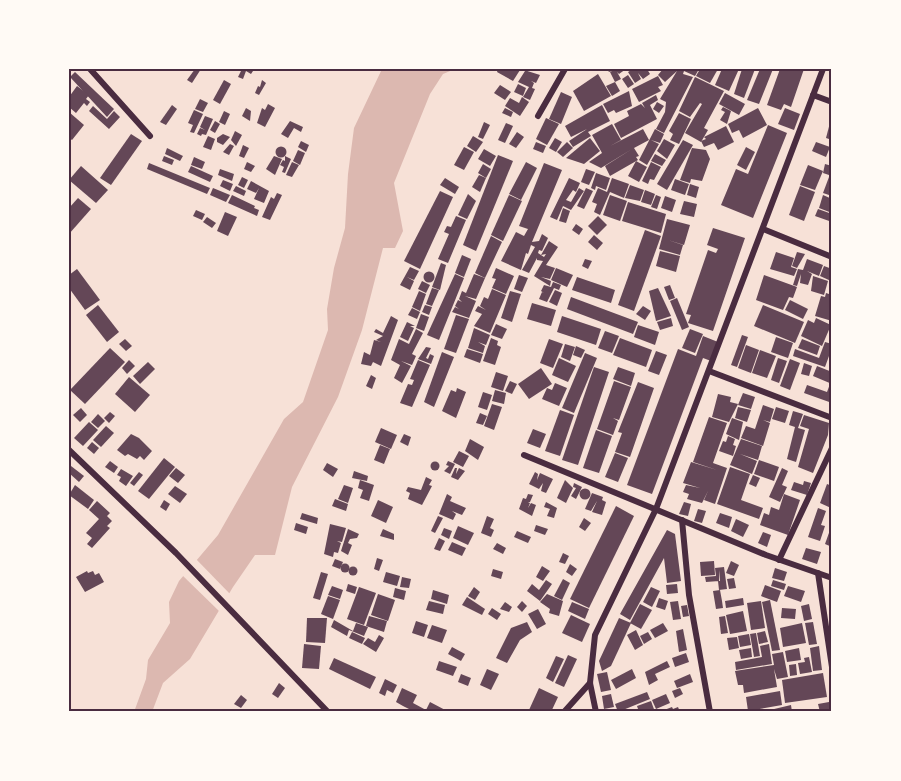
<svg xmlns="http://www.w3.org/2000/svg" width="901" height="781" viewBox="0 0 901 781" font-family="Rubik,sans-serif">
	<rect width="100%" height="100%" fill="#f7e1d7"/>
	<!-- water -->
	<polygon fill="#dcb8b0" points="382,69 455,69 443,74 430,94 394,183 403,231 395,248 383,248 362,330 338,397 292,487 275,555 255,555 233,587 190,659 163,683 152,712 134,712 146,679 148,660 170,623 169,602 179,581 218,535 284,419 303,402 328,330 327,309 334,268 345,228 348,174 354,128"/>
	<!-- pier -->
	<polygon fill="#f7e1d7" points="195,558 231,595 221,613 181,574"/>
	<!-- building -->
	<g fill="#644757">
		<polygon points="195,69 201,69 192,83 187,80"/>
		<polygon points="242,69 252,69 253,71 251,74 246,71 243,79 238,77"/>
		<polygon points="498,69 519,69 520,70 513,81 497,72"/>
		<polygon points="521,69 540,75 536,83 531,81 534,83 532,88 535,89 530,100 523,97 529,87 518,82 525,71"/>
		<polygon points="607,69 626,69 619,74 617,72 621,79 615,82 610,72 614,70 609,72"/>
		<polygon points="633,69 647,69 650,74 643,79 638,73 641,79 635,83 628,72"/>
		<polygon points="663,69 699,69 695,76 684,71 683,74 693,77 664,133 656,129 665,112 666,102 660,99 677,71 665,82 658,75"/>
		<polygon points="700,69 718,69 710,83 696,76"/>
		<polygon points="722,69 739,69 729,91 715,85"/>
		<polygon points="742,69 755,69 744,98 734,94"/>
		<polygon points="760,69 773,69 759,104 747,100"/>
		<polygon points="780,69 804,69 791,107 784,104 781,110 767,105"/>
		<polygon points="75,72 114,109 107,117 70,77"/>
		<polygon points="598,74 611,96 584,111 573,91"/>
		<polygon points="628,75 634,84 628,88 622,79"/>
		<polygon points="658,76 663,85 658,87 661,91 639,102 632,89"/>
		<polygon points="695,77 724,91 704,128 708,130 701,142 685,133 702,104 700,103 690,117 679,111"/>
		<polygon points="224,80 231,84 220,104 213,100"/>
		<polygon points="262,80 266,83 259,95 255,93 258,86 260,87"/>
		<polygon points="615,82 620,91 612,96 606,86"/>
		<polygon points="518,84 526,88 523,96 514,92"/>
		<polygon points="500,85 511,92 505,100 494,93"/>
		<polygon points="77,86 89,95 86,99 90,102 87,106 84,103 76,113 69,107 69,97"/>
		<polygon points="629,91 632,106 616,113 614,110 608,113 603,104"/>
		<polygon points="561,92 572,97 561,124 549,119"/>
		<polygon points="725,93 745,104 739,115 719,104"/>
		<polygon points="656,95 658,100 650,105 657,119 621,138 614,124 629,116 627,111 641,104 645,108 642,103"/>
		<polygon points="522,97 529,102 520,116 505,106 510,98 519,103"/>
		<polygon points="200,99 208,103 203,112 195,109"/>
		<polygon points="657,102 664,106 659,113 653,109"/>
		<polygon points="268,104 275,108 265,127 257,123 262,108 265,110"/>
		<polygon points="172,105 177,109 166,125 160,122"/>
		<polygon points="602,105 610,121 588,132 591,136 573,147 569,141 587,129 571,137 565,126"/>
		<polygon points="93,106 107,119 114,111 120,117 109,129 89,111"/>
		<polygon points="723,107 731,111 727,124 720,120 725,112 721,110"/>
		<polygon points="246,108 251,111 250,121 242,116"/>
		<polygon points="505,108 513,112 511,117 502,113"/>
		<polygon points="758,108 767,125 743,138 739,130 732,133 728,124"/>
		<polygon points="785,108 800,114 794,130 778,124"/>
		<polygon points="194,110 203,114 194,133 190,132 193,125 188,123"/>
		<polygon points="224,111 230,114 225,125 219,122"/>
		<polygon points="69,112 84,125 72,140 69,138"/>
		<polygon points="679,113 691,119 679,144 670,140 673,134 669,131"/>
		<polygon points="205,116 213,119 206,135 202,134 201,136 197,134 200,128 205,130 200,127"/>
		<polygon points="546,118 559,124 547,145 536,139"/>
		<polygon points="831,119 832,119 832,140 826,138"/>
		<polygon points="215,121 220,124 215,133 210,130"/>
		<polygon points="290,121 303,127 301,132 294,128 288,138 281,134"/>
		<polygon points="484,122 490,125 483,139 478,137"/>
		<polygon points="506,123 513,126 505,143 498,140"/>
		<polygon points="612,124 621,140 610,146 643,129 649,140 634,148 639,156 636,157 638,160 610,176 605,166 632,149 601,168 589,162 602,153 592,135"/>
		<polygon points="768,125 787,133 753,218 721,205 736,169 748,174"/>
		<polygon points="726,126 734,142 718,150 714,143 704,147 701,141 706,139 704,137"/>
		<polygon points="655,129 664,134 660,143 651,140 659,144 647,165 639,160"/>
		<polygon points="235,131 242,135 236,146 231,140"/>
		<polygon points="517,132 524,137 516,148 509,144"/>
		<polygon points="131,134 142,141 111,185 100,178"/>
		<polygon points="223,134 230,137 223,145 217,142 217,138"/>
		<polygon points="208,136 215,139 211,150 203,147"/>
		<polygon points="473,136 483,142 476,152 467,146"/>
		<polygon points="555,138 562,142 556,152 549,148"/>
		<polygon points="590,138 600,151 584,164 566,158"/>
		<polygon points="664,139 675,145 667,159 657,151"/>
		<polygon points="683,140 693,145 667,190 657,184"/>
		<polygon points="301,141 309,145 306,152 298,147"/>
		<polygon points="536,142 546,146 543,153 533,149"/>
		<polygon points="567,142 573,148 563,157 557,152"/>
		<polygon points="816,142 830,147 826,157 812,151"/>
		<polygon points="230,144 234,146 229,155 223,152"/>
		<polygon points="243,145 249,148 244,158 239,156"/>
		<circle cx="281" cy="152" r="5.5"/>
		<polygon points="464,147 474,152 464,170 454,165"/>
		<polygon points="746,147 755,152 746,170 737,165"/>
		<polygon points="167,148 183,156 180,161 165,154"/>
		<polygon points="692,148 706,150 710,159 702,181 691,179 690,183 680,180"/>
		<polygon points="484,149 496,156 490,166 478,159"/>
		<polygon points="298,150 305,153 300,165 293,161"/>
		<polygon points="655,154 666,160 662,166 651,161"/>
		<polygon points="498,155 513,161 476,251 463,245"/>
		<polygon points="164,156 174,160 172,165 162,161"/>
		<polygon points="274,156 282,159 275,175 266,169"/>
		<polygon points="285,156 291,159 285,173 282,172 284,167 280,165 283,160 285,161"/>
		<polygon points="194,157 205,162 202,169 191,165"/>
		<polygon points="636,161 647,167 639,182 628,176"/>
		<polygon points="247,162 255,166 251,172 244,169"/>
		<polygon points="292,162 299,165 292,177 286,175"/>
		<polygon points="526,162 537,168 521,200 509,194"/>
		<polygon points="651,162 661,167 654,180 650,179 648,184 642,181"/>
		<polygon points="149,163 210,188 207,194 147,169"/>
		<polygon points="544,163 562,170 532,242 539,241 542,234 548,238 542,251 539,250 538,253 544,257 546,254 541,255 549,241 558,247 546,265 555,268 550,279 541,277 551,281 550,286 534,276 543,261 537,260 537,258 529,273 522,270 535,247 531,245 528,254 526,253 521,270 501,261 516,232 524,236 528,229 519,226"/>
		<polygon points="483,164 491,169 486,178 478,173"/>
		<polygon points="825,164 832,166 832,176 823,173"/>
		<polygon points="808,165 823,171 815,190 800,185"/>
		<polygon points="81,166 108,190 96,203 69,180"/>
		<polygon points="191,166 213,176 210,182 188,172"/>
		<polygon points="220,169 234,174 232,181 218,175"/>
		<polygon points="586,169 595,172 589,185 581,182"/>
		<polygon points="596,173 610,178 606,190 596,186 595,190 591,188"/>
		<polygon points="479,175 486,178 480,192 472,187"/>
		<polygon points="242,177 248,180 244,188 238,185"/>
		<polygon points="829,177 832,179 832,196 823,193"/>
		<polygon points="445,178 459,187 455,194 440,185"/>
		<polygon points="569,178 580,183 576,192 573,190 566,200 571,202 579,188 584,191 571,210 563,206 557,220 550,217"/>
		<polygon points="612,178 629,184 624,198 610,192 600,215 594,212 597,204 592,202 598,188 607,192"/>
		<polygon points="675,179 689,184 685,195 671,190"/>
		<polygon points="223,180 233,184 230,191 220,186"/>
		<polygon points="251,181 269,191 264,203 254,199 259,188 256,193 247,189"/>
		<polygon points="690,184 699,187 696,198 687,195"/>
		<polygon points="630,185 644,190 640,201 625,198"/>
		<polygon points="236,186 246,191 244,196 233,191"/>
		<polygon points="800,186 815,192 804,221 789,215"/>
		<polygon points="213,188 230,195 226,202 210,195"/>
		<polygon points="586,188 593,191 584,209 577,206"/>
		<polygon points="645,190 655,194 651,205 641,202"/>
		<polygon points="440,191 453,197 420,269 404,261"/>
		<polygon points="277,193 282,195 270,220 262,217 271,197 274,199"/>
		<polygon points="468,194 476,201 467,219 458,215"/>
		<polygon points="232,195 255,206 254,208 259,210 257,216 228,203"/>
		<polygon points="509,195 522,201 503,241 491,235"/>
		<polygon points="610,195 627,201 620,221 603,215"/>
		<polygon points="656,195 661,197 657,209 651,207"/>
		<polygon points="823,195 832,199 832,213 819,208"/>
		<polygon points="665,196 676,200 672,212 661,208"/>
		<polygon points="78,198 91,209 69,234 69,208"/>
		<polygon points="684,201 697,204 694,217 680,214"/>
		<polygon points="628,202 666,214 661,233 622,221"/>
		<polygon points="563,208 570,211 566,223 559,221"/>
		<polygon points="818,209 832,214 832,222 815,216"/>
		<polygon points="196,210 205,214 202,220 193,216"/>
		<polygon points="225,212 237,217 228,236 217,231"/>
		<polygon points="456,216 466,220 448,263 438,259 449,234 444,232 447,226 451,227"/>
		<polygon points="598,216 607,225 597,235 588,226"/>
		<polygon points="207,217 216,223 212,228 203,222"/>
		<polygon points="667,219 690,225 684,245 668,240 683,245 680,255 659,249"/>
		<polygon points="576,224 583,229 579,235 572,230"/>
		<polygon points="713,228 745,238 713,331 688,323 691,315 686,314 708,250 716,253 718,249 707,245"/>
		<polygon points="645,230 661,236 634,311 618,305"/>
		<polygon points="594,235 603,243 597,250 588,242"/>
		<polygon points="491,236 502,242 485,278 475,273"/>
		<polygon points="660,251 680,256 676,272 656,266"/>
		<polygon points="776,252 794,258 791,267 797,269 794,276 770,269"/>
		<polygon points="797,252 805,254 797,268 792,266"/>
		<polygon points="462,255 471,259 464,277 455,273"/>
		<polygon points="585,259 592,261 588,269 582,266"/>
		<polygon points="807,259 823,265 819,276 807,271 812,274 808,285 800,283 801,274 797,286 793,285 798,269 803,270"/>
		<polygon points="441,263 446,265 440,290 432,287"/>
		<polygon points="824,266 832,269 831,281 820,276"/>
		<polygon points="410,267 419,271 414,280 407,277 414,281 410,290 400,285"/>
		<polygon points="496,268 514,276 506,294 492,288 496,279 492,278"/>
		<polygon points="556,268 573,275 567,287 551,280"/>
		<polygon points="77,269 100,300 85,310 69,288 69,275"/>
		<circle cx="429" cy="277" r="5.5"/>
		<polygon points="455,274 464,278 439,340 427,335"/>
		<polygon points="474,274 485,278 476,299 465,296 476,301 469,318 452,312 455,307 459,309 455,306 458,300 462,302 459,299 462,291 466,293"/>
		<polygon points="519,275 528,278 522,292 514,289"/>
		<polygon points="764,275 797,287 793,298 789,297 783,310 756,300"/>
		<polygon points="813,276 828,281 824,295 811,291"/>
		<polygon points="577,277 615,290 611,303 572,290"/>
		<polygon points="422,281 430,285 426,293 418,289"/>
		<polygon points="553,282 561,285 559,290 554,288 547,302 539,299 542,292 544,293 541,291 544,285 551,287"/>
		<polygon points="670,285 675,298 669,300 664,287"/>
		<polygon points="432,288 439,290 432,306 426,304"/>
		<polygon points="658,288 671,316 656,321 649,291"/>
		<polygon points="492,289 506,295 490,333 474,326 482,314 475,311 478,306 486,310 480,306 484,297 488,299"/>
		<polygon points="555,290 562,293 557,306 549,302"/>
		<polygon points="419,291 426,294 420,311 412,307"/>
		<polygon points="510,291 521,294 512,322 501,318"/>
		<polygon points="826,293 832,295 832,321 815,316 821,296 825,297"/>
		<polygon points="571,297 638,322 633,334 567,309"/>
		<polygon points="677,298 689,327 682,330 670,301"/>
		<polygon points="790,300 808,309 803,319 785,310"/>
		<polygon points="532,303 556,310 551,326 527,319"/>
		<polygon points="98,305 119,332 107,342 86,315"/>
		<polygon points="425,305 432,307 429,315 422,312"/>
		<polygon points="763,305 804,322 795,343 754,326"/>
		<polygon points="643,306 651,311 645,320 636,314"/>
		<polygon points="412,308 420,312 417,319 408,315"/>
		<polygon points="421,314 429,317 424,331 416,328"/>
		<polygon points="456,315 469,319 456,353 444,349"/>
		<polygon points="391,316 398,320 381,366 373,362 371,366 361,364 364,352 370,355 374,340 381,342 376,340 383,336 374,332 376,329 383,333"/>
		<polygon points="562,316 601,329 596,345 557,332"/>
		<polygon points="671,318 673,326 660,330 657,322"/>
		<polygon points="816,318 831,325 822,346 801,336 808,320 814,323"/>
		<polygon points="407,322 415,326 410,326 414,328 408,341 400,337"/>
		<polygon points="496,324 507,329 502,339 491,335"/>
		<polygon points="638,325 659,332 655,345 634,337"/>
		<polygon points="474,328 490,335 486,345 478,342 485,346 483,353 468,348"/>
		<polygon points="416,329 423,333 412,354 416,356 412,365 401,361 411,366 402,383 394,378 400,365 391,360 399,339 409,344"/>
		<polygon points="690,329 703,334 695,353 682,348"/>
		<polygon points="605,331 619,336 612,353 598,348"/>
		<polygon points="742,335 748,337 737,367 731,365"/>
		<polygon points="703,336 718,342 711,361 703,358 652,494 627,485 678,349 696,356"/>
		<polygon points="776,337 793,343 788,358 771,352"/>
		<polygon points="491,338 498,341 497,345 501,347 495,365 483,361"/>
		<polygon points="620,338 652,350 646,367 613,355"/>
		<polygon points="125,339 132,346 126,351 119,344"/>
		<polygon points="549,339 563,344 553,368 540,363"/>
		<polygon points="802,339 820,346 817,355 798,348"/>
		<polygon points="825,342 832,344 832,357 829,356 825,367 793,356 795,349 819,358"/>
		<polygon points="565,344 575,347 570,361 561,357"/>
		<polygon points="746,345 759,350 751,373 738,368"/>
		<polygon points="576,346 585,350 581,358 573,355"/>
		<polygon points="426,347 431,348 426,358 428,359 430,354 434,356 431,364 418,359"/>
		<polygon points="110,348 125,362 85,404 70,390"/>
		<polygon points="467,349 483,354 480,363 464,357"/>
		<polygon points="760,350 776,356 767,378 752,373"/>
		<polygon points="656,351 667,355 659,375 648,371"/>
		<polygon points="442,352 454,357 434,407 424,402"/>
		<polygon points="585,353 597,358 574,413 562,408"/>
		<polygon points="559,358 576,366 568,382 552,375"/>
		<polygon points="778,358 787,361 779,383 771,380"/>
		<polygon points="790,359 800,363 790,390 780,386"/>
		<polygon points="129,360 135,366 127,374 122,368"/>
		<polygon points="418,360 430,365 412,407 400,403 408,384 412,385 414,380 410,379"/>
		<polygon points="148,362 155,369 140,384 133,376"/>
		<polygon points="804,363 812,366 809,376 801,374"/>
		<polygon points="817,366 832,372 832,384 813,376"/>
		<polygon points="594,367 609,372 578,465 562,460"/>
		<polygon points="618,367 635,373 631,386 613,379"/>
		<polygon points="541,368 552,384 529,399 518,384"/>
		<polygon points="496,372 508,376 503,391 491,387"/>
		<polygon points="371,375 376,378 372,389 366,386"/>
		<polygon points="129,377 150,395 135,412 115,394"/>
		<polygon points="510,381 517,384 512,394 505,391"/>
		<polygon points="614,381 631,387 619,420 613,418 618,421 613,435 597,429"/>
		<polygon points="638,382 654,388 630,457 615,452 622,433 618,432"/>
		<polygon points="555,383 567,388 559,406 542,399 547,388 552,390"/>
		<polygon points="830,384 832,403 804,393 807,385 827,392"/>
		<polygon points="457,388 466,392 456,418 442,411 451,390 456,392"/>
		<polygon points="495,390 506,393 504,404 492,401"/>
		<polygon points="483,392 492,395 487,410 478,407"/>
		<polygon points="743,393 755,397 751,409 738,405"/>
		<polygon points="718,394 731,397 730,402 738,404 729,422 712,417"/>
		<polygon points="492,404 502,407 494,430 484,426"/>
		<polygon points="763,405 774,409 770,422 763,420 770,423 763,446 741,438 746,426 755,429"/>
		<polygon points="738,407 751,410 747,422 735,418"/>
		<polygon points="776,407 789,411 785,423 772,419"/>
		<polygon points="81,408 87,415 80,422 73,415"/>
		<polygon points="560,410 574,415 560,456 545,451"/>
		<polygon points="793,411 803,414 798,428 805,430 796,462 787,459 795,427 789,425"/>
		<polygon points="110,412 115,416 109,423 104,418"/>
		<polygon points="480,413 487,416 483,425 476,423"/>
		<polygon points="98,414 105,421 98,428 91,422"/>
		<polygon points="804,415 829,423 828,435 813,473 798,467 809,429 800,426"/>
		<polygon points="709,417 727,423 713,463 727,468 715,504 704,500 708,491 702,503 687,499 689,494 683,492 686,485 700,488 683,483 691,462 717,470 693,462"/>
		<polygon points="732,418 743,422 739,440 726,434"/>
		<polygon points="89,422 98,430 83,446 74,438"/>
		<polygon points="106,426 114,433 101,447 93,440"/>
		<polygon points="381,428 397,435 391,449 375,442"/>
		<polygon points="533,429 546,434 540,448 527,443"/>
		<polygon points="596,430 612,436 599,473 583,468"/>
		<polygon points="131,434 139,438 152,451 144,460 140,456 137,459 128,454 125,456 117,450"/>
		<polygon points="404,434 411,437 408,446 400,442"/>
		<polygon points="728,436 735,439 733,445 736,446 733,456 719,451 723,441 726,442"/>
		<polygon points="470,439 484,447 478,460 465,451"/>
		<polygon points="741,439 762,446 758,460 740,454 757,461 752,474 730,465"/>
		<polygon points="92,442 99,448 94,454 87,448"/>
		<polygon points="380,445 390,449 384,464 374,460"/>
		<polygon points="459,451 469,456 463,467 453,462"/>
		<polygon points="615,453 628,458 618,482 605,477"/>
		<polygon points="164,458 175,467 149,499 138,491"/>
		<polygon points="759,460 779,467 774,481 754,474"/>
		<polygon points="110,461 118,467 114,473 105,467"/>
		<polygon points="448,461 455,464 450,474 444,471 449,466 446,465"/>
		<circle cx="435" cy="466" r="4.5"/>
		<polygon points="327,463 338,469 333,477 323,470"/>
		<polygon points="71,466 84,476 79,482 69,473"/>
		<polygon points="730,467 750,474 741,500 763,508 759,519 717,504"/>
		<polygon points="176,468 185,475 178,483 169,476"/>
		<polygon points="455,468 457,468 456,474 459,468 465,471 458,480 451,477"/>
		<polygon points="782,468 788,471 782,485 787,487 780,502 769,497"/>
		<polygon points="121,469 133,476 126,486 119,481 121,477 117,475"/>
		<polygon points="354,471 368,476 367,481 352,478"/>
		<polygon points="139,472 143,475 134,486 130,483"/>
		<polygon points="535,472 538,474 537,480 540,473 553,479 546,493 541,491 543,483 539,489 529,484"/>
		<polygon points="753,475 760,478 756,487 749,484"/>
		<polygon points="426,477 432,480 429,485 432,486 422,505 408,499 410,493 406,491 408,487 421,490"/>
		<polygon points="360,480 374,485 369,501 360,498 363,490 358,488"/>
		<polygon points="565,480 573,488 566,503 557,498"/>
		<polygon points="804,481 811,483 807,495 791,490 794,482 803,485"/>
		<polygon points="574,483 582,487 576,499 571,496 576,488 573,487"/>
		<polygon points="827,484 832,486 831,508 820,503"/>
		<polygon points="75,485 94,500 88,509 69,495"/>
		<polygon points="344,485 353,488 348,503 338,499"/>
		<polygon points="175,486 187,494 180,503 168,494"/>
		<circle cx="585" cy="494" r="5.5"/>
		<polygon points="592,493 603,497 602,500 606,502 602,515 592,512 597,501 591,511 585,509"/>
		<polygon points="447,494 452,497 450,501 466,508 462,515 452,511 456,514 453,520 439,514"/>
		<polygon points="528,494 533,495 530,502 528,502 530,503 528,508 531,503 536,505 532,516 519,509 523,498 526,499"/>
		<polygon points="784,494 800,500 788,535 760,525 764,513 769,515 771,507 779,510"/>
		<polygon points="335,499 348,504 346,511 332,506"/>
		<polygon points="164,500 170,504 166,511 160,507"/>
		<polygon points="378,500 393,507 386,523 371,516"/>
		<polygon points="97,501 110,513 107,516 112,521 107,526 110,528 92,548 87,544 92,538 86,533 99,519 89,510"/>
		<polygon points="546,502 557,508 554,518 547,516 550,509 544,507"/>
		<polygon points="684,502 691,504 688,516 679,514"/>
		<polygon points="616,506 634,516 589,608 570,599"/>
		<polygon points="818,508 826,511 821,525 825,526 820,541 808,537"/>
		<polygon points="698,509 706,511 702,523 694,521"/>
		<polygon points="302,513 318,518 317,524 300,519"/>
		<polygon points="720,513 732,517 729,528 716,523"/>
		<polygon points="438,516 443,518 435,533 431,531"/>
		<polygon points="487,516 494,519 490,528 494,530 491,537 481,533"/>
		<polygon points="584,518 591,523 585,531 579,527"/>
		<polygon points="736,519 749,525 743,537 731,531"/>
		<polygon points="296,523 308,527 306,534 294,530"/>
		<polygon points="330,524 346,528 342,542 337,541 341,543 338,553 334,552 333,557 324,554"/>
		<polygon points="536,525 548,529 545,535 534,531"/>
		<polygon points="458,526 474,533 468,545 453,538"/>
		<polygon points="444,528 452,531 449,539 441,535"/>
		<polygon points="348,529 359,534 357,538 350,539 348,543 352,545 348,555 341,551"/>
		<polygon points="383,529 394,534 394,540 380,536"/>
		<polygon points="667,530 675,534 681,581 667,583 664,558 630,620 620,614"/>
		<polygon points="830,530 832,531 832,547 825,544"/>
		<polygon points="517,531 531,537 528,543 514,537"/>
		<polygon points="763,532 771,535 767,547 758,543"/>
		<polygon points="439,538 445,541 440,551 434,549"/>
		<polygon points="452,542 466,548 462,556 448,550"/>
		<polygon points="497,543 506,548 503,554 493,549"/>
		<polygon points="806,548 821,552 817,564 802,559"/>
		<polygon points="563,553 569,556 565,564 559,562"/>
		<polygon points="377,558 383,560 379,571 374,569"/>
		<polygon points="335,559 343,562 340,569 332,566"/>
		<polygon points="714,561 715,575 701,576 700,562"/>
		<polygon points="731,561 739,565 734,576 726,573"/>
		<circle cx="345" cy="568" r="4.5"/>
		<polygon points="570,564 577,569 572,576 566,572"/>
		<polygon points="542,566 550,571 545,578 542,576 545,578 543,581 536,577"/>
		<circle cx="353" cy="571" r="4.5"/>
		<polygon points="724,567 727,589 719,590 718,581 720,581 719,570 719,581 706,582 705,577 716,576 715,568"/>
		<polygon points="775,568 787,572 784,581 772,578"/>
		<polygon points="493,569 503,572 501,579 491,576"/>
		<polygon points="87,571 88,573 93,571 95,575 99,573 104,582 85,592 76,577"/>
		<polygon points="321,572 328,574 320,600 313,598"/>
		<polygon points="386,572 400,576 397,586 383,582"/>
		<polygon points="402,577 411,579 409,588 400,587"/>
		<polygon points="734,578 736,588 729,589 727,579"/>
		<polygon points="563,579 570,583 562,600 554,596"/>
		<polygon points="546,580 552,584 540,601 527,591 532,584 539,590"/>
		<polygon points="773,580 786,584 784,590 771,586"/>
		<polygon points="348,584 357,587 355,594 346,591"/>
		<polygon points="677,584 678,593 667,594 666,585"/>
		<polygon points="765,585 781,591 777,602 761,596"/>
		<polygon points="332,586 343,590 340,599 328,595"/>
		<polygon points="788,586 805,591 801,602 784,596"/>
		<polygon points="359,587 376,593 364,625 347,619"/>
		<polygon points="474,587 480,592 475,600 468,596"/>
		<polygon points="651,587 660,591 652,607 643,602"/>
		<polygon points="395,588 406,591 404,600 393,597"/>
		<polygon points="433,590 449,595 447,604 431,599"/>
		<polygon points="720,590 722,601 719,602 722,601 723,608 716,609 713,591"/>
		<polygon points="378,594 395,600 388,621 371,615"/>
		<polygon points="547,594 563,601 559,616 549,613 550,609 540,602"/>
		<polygon points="328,596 340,600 333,619 321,614"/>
		<polygon points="467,597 485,609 482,615 462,605"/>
		<polygon points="659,598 668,601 665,610 656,607"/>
		<polygon points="743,598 744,605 726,608 725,601"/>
		<polygon points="770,600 780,650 772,651 762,602"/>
		<polygon points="429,601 445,605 443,614 426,610"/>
		<polygon points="522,601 527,606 522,612 517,607"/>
		<polygon points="678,601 681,619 673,620 670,602"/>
		<polygon points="761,601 765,628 751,630 747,603"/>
		<polygon points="505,602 512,607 509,612 500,609"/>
		<polygon points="572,602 589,609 585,619 568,611"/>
		<polygon points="640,604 652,610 641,629 630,623"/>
		<polygon points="809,604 812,619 804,621 801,606"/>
		<polygon points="687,605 689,616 683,617 681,606"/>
		<polygon points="492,608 501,614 497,620 488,614"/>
		<polygon points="782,608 796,609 795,619 781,618"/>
		<polygon points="538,609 546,624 537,629 528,614"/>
		<polygon points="743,611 747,631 730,634 726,615"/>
		<polygon points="571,615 590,624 582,642 562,633"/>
		<polygon points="369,616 387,621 384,632 366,626"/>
		<polygon points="725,616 728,633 721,634 719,617"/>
		<polygon points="307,618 327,618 325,643 306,642"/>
		<polygon points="619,618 631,623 611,666 602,671 599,661"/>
		<polygon points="334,620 353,631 356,623 368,627 364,636 349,630 347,636 331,627"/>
		<polygon points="416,621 428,625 424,637 412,633"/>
		<polygon points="527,622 532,632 520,640 507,663 496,658 511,628"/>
		<polygon points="813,622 817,644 809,645 805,623"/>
		<polygon points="663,623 668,631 655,638 650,630"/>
		<polygon points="802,623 806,643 783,647 780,628"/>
		<polygon points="432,625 447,630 442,643 427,638"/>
		<polygon points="683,629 687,650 679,652 676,631"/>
		<polygon points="636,630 643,645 635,650 627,635"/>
		<polygon points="765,631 768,642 759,644 757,633"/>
		<polygon points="352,632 365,638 362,644 349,638"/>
		<polygon points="648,632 652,639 644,644 640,636"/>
		<polygon points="756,633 760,656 754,657 750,634"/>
		<polygon points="749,634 751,645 740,647 738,636"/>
		<polygon points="379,635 384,638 376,652 363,644 368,638 375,642"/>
		<polygon points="737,637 739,648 729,650 727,638"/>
		<polygon points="304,644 321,646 319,669 302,668"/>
		<polygon points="769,644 772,664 736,670 735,662 762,657 760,646"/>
		<polygon points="819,646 822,670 813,671 810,648"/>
		<polygon points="452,647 465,654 461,661 448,654"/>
		<polygon points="751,648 752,657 741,659 739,650"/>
		<polygon points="799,648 801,660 787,662 785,651"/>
		<polygon points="783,652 788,677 777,679 774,669 777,687 744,693 743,685 738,685 735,671 774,665 772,654"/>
		<polygon points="686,653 689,662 675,667 672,658"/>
		<polygon points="568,655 577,659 564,687 555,683"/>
		<polygon points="556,656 564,659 553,682 546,678"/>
		<polygon points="809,657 812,672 800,674 798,663 805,662 804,658"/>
		<polygon points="334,658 376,677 370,689 329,669"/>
		<polygon points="439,661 457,667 453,676 436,670"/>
		<polygon points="667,661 670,667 655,674 658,680 649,685 645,672"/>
		<polygon points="796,664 797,675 790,676 789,665"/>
		<polygon points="487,669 499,674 491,690 480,685"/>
		<polygon points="632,669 636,678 616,689 611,680"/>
		<polygon points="607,672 611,690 601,692 597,674"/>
		<polygon points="823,673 827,697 785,703 782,680"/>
		<polygon points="461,674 471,678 468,686 458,682"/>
		<polygon points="690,674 693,682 677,688 674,681"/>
		<polygon points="385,679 397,685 393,693 387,690 385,696 379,693"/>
		<polygon points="279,683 285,688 278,698 272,694"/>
		<polygon points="402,688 417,695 413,703 426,710 430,702 449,712 415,712 403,706 396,702"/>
		<polygon points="539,688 558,697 551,712 529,710"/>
		<polygon points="680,688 683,694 675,698 672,691"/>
		<polygon points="780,691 782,705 748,711 746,697"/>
		<polygon points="647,692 650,699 618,712 615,704"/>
		<polygon points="611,694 614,707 604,709 602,696"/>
		<polygon points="666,694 670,703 656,709 652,700"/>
		<polygon points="241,695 247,700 241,708 234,704"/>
		<polygon points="651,701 655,712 639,712 637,706"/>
		<polygon points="829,702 832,712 820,712 818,704"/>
		<polygon points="791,705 792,712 771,712 770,710"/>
		<polygon points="672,707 673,709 678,707 680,712 659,712"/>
	</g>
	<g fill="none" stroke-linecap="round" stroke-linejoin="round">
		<!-- minor -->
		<g stroke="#4a2c40" stroke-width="6">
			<polyline points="90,69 150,136"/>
			<polyline points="813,95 832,102"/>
			<polyline points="538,116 565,69"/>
			<polyline points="763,229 832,257"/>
			<polyline points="709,371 832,418"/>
			<polyline points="69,450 176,553 328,712"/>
			<polyline points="524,455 766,555 832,578"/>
			<polyline points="682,520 689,595 710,712"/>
			<polyline points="779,560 832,448"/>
			<polyline points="818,573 832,667"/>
			<polyline points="564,712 590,683"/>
			<polyline points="596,712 590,683 595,635 656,509 823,69"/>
		</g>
	</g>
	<!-- border -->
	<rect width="901" height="781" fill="none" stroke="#fffaf5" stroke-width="141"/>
	<rect x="70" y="70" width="760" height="640" fill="none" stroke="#4a2c40" stroke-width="2"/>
</svg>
